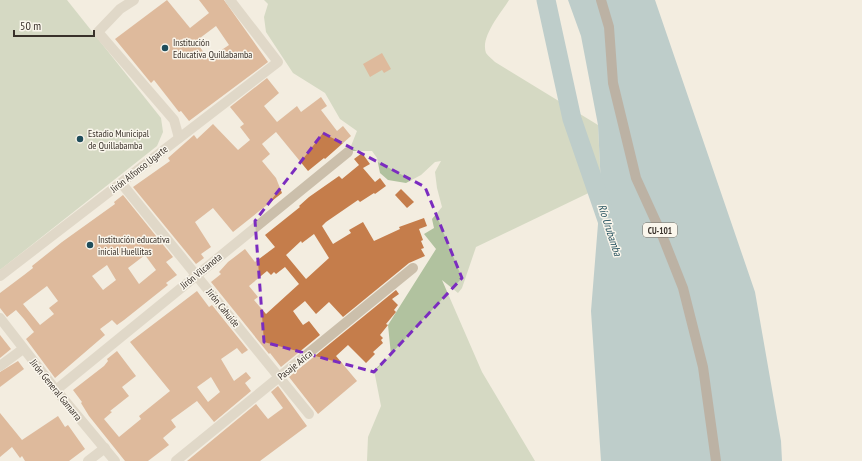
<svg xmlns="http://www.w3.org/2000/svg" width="862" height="461" viewBox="0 0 862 461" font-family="'PT Sans Narrow',sans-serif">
	<rect width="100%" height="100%" fill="#f3ede0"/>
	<!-- green -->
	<g fill="#b1c29f">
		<polygon points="0,0 67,0 161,118 163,132 157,146 0,270"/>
		<path d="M264,0H509C501,13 480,37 486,53C488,56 492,59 495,62L598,125L601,187L476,247L462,288L458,293L442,280L482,372L535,461H367L368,437L381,406L374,370L391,355L388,325L436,249L424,234L434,228L432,219L442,207L437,188L435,172L441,161L435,162L421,175L406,183L388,180L380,173L377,158L372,151H349L357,131L340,119L325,93L293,73L266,32L264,17L268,4Z"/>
	</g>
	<!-- water -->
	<polygon fill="#7ea6b0" points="568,0 655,0 755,292 781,441 782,461 601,461 591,311 601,187 598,125 581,36"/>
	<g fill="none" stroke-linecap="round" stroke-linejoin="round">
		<!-- river -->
		<polyline stroke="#7ea6b0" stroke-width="19" points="546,0 572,119 608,223"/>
	</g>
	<!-- building -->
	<g fill="#c57d4b" fill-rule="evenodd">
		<path d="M167,0L190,28L209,13L199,0H224L268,62L189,121L181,111L179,112L154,80L151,83L115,39ZM216,26L229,45L208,59L196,41Z"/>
		<polygon points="382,53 391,69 384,73 382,70 370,77 363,64"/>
		<polygon points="267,78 279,93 264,106 277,122 297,106 301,112 321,97 327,106 321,110 337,131 343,126 351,136 325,159 324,158 308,171 276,132 263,143 262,144 270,154 262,161 276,178 282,193 233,232 213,208 195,222 211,247 201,254 204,258 196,264 133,187 170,161 168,158 194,135 197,139 213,124 238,150 250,140 240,127 244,124 230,107"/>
		<path d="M362,153L370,164L363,168L375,182L380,178L386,186L375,194L374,193L360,202L358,200L326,222L322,226L333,244L351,233L349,230L363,222L374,241L400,229L399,227L424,218L427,226L419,229L423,240L421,241L424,248L421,249L425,256L409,263L343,317L329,302L316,314L305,301L293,311L303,325L309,321L320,335L281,367L270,353L269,354L211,282L221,274L219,272L228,262L245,249L255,262L275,247L265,235L300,207L299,206L309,197L339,176L342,179L359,165L354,159ZM314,234L329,258L306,279L286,255L301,241L302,243ZM285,267L299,284L266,314L254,300L258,297L249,286L267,271L271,275L274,272L276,274Z"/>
		<polygon points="401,189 414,202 407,208 395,195"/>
		<path d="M123,195L173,257L166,262L177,275L166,283L168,285L124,320L117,325L112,320L100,329L105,335L55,378L26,339L34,332L24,319L16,310L7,317L0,308V293L24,275L33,268L32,266L62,242L115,204L114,202ZM145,255L156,270L139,284L128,268ZM107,265L116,280L103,290L92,276ZM47,286L58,301L49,308L54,314L40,325L23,304Z"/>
		<polygon points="396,290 399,294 392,299 398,305 394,310 396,312 386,324 388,325 380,335 383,338 381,340 383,343 373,352 375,354 366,363 348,345 336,356 357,381 318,414 289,377"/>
		<path d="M197,291L209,307L212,305L248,350L242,354L237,348L221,359L234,381L246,372L251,378L245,383L251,391L214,422L197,401L171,420L176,427L163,438L169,445L148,461H125L89,416L81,403L82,402L73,390L104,366L108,361L107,359L117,351L136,376L122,387L129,396L110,411L112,412L104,419L119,437L141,419L139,416L170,391L130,342ZM211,377L220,392L208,402L197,387Z"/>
		<polygon points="0,335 11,349 0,358"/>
		<polygon points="18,361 24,369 0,387 0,372"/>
		<polygon points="278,386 307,426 260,461 187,461 256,404 268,419 283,408 271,392"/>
		<polygon points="0,413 22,440 58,416 65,427 68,425 85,449 69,461 25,461 22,456 20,458 12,447 0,457"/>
	</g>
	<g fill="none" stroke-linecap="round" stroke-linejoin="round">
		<!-- minor -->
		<g stroke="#cbbfab" stroke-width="10">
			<polyline points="134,0 120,9 98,32 174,120 179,138"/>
			<polyline points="122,184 309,414"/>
			<polyline points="0,276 278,62 230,0"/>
			<polyline points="0,318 56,390 115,461"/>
			<polyline points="0,366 23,349"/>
			<polyline points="56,390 348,152"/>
			<polyline points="88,461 105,448"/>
			<polyline points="176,461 413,268"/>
		</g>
		<!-- major -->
		<polyline stroke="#7b6b5c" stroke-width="10" points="601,0 609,27 613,83 636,178 662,235 683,288 703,367 716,461"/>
	</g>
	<!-- marked area -->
	<path d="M0 0H862V461H0ZM323,133L425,187L462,278L374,372L264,342L255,221Z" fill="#f3ede0" fill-opacity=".55" fill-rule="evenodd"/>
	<path fill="none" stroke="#7b2cbf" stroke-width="3" stroke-dasharray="8 5" stroke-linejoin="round" d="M323,133L425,187L462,278L374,372L264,342L255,221Z"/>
	<!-- markers -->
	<g fill="#1f4d5b" stroke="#faf6ec" stroke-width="1.5">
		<circle cx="165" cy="48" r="4"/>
		<circle cx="80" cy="139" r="4"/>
		<circle cx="90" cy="245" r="4"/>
	</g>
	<g text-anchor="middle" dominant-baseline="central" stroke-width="3" stroke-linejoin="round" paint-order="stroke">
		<!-- shield labels -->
		<rect fill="#faf6ec" stroke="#736c64" stroke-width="1" x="643" y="223" width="34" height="14" rx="3"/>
		<g font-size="9" font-weight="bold" fill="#39312a">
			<text x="660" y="230">CU-101</text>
		</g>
		<!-- poi labels -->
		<g font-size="10" fill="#39312a" stroke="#faf6ec" text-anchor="start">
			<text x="173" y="42">Institución<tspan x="173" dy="12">Educativa Quillabamba</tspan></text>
			<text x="88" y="133">Estadio Municipal<tspan x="88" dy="12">de Quillabamba</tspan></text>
			<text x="98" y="239">Institución educativa<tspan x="98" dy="12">inicial Huellitas</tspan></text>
		</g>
		<!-- street labels -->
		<g font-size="10" fill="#39312a" stroke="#faf6ec">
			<text transform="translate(139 169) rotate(-38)">Jirón Alfonso Ugarte</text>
			<text transform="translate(201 271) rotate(-39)">Jirón Vilcanota</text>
			<text transform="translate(223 308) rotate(51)">Jirón Cahuide</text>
			<text transform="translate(295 365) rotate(-39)">Pasaje Arica</text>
			<text transform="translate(56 390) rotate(51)">Jirón General Gamarra</text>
		</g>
		<!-- water labels -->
		<g font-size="11" font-style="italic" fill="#1f4d5b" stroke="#faf6ec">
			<text transform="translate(610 230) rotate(72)">Río Urubamba</text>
		</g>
	</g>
	<!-- scale -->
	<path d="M14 30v6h80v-6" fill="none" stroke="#39312a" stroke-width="2"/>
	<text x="20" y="30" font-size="12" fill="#39312a" stroke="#faf6ec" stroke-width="3" paint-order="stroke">50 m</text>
</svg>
